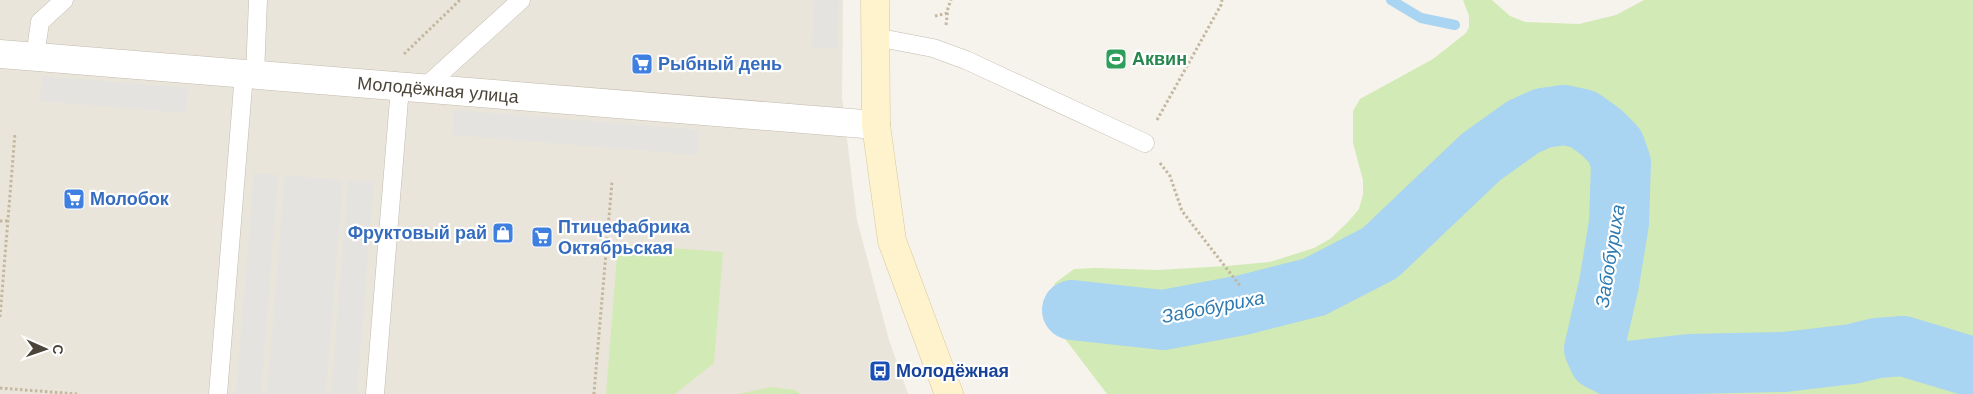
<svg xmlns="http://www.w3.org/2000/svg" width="1973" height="394" viewBox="0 0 1973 394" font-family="Arial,sans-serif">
	<rect width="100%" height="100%" fill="#f6f3ec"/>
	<!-- residential -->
	<polygon fill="#eae5da" points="0,0 843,0 842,98 857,220 889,340 908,394 0,394"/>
	<!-- green -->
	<g fill="#d2eab5">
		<polygon points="1463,0 1492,0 1510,16 1525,22 1579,24 1616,15 1644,0 1973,0 1973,394 1107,394 1056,327 1050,308 1051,295 1055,283 1074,269 1095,268 1158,270 1226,266 1270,262 1314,248 1330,239 1348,222 1359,209 1363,194 1363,180 1353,143 1353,111 1360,99 1433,59 1466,33 1469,27 1469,16"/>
		<polygon points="618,244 723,252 714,363 675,394 606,394"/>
		<polygon points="771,387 795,390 800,394 738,394"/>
	</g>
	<!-- parking -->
	<g fill="#e5e3e0">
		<polygon points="814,0 839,0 837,49 812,48"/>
		<polygon points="42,76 188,88 186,113 40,101"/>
		<polygon points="454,110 699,130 697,155 452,135"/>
		<polygon points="254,173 278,175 261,394 236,394"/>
		<polygon points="285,175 343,180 326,394 267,394"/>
		<polygon points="348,180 374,182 357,394 331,394"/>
	</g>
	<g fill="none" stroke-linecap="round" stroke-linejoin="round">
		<!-- stream -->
		<polyline stroke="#a9d4f2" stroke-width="10" points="1391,0 1421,18 1455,25"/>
		<!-- river -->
		<polyline stroke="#a9d4f2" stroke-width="60" points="1072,310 1163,320 1243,305 1314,287 1380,253 1481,157 1523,127 1543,118 1564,115 1583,119 1601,132 1615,146 1621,163 1619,223 1609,284 1594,349 1599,360 1619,370 1628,371 1689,364 1784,362 1852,354 1877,348 1903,346 1973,367"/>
		<!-- service casing -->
		<g stroke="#c2bbae" stroke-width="19">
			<g id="service">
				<polyline points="875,37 933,48 966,60 1145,143"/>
				<polyline points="35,57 40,22 64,0"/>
				<polyline points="255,75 258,0"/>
				<polyline points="424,88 521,0"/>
				<polyline points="218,394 244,74"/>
				<polyline points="375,394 400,87"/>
			</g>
		</g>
		<!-- minor casing -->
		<g stroke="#c2bbae" stroke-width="29">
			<polyline id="minor" points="0,54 876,125"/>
		</g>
		<!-- secondary casing -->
		<g stroke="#d6c79b" stroke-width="29">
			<polyline id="secondary" points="875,0 876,125 892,241 949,394"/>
		</g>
		<!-- path -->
		<g stroke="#c4b79f" stroke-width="3" stroke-dasharray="2.5 2.5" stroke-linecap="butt">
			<polyline points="935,16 948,13"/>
			<polyline points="946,25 948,8 951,0"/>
			<polyline points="404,54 460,0"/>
			<polyline points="1157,120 1221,5 1222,0"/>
			<polyline points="1160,163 1170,176 1182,211 1241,287"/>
			<polyline points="0,221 8,221"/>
			<polyline points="0,317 15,133"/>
			<polyline points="0,388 77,394"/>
			<polyline points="593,394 594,393 612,182"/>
		</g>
		<!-- service -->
		<use href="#service" stroke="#fff" stroke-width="18"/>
		<!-- minor -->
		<use href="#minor" stroke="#fff" stroke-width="28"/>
		<!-- secondary -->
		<use href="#secondary" stroke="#fff3cd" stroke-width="28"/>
	</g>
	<!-- icons -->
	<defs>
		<g id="stadium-square" transform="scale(1.125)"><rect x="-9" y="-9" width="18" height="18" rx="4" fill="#2e9e5b" stroke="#fff"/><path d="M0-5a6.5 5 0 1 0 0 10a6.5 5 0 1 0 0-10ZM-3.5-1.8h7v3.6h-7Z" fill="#fff"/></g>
		<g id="supermarket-square" transform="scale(1.125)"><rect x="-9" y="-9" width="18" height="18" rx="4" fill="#3f7fe0" stroke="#fff"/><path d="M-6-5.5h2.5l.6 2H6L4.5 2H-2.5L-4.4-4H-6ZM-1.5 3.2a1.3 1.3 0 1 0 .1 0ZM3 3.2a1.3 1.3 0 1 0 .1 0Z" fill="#fff"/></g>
		<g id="shop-square" transform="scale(1.125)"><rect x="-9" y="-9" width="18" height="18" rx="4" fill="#3f7fe0" stroke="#fff"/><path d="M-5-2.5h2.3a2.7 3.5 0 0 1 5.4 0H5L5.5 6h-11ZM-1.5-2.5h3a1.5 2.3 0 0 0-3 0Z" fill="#fff"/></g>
		<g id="bus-square" transform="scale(1.125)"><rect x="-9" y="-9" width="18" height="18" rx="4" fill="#1a4fb4" stroke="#fff"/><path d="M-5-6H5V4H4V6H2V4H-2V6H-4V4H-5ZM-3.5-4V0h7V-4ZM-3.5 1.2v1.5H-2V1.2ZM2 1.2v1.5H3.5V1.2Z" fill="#fff"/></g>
	</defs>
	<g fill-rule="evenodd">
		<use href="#stadium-square" x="1116" y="59"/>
		<use href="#supermarket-square" x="642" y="64"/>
		<use href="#supermarket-square" x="74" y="199"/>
		<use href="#shop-square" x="503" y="233"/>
		<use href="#supermarket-square" x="542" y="237"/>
		<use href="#bus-square" x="880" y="371"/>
	</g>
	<g text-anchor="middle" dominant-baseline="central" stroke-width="4.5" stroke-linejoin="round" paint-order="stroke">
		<!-- leisure labels -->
		<g font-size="18" font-weight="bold" fill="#27864d" stroke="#fff" text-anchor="start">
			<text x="1132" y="59">Аквин</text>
		</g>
		<!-- shop labels -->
		<g font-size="18" font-weight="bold" fill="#366cbe" stroke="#fff" text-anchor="start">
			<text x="658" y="64">Рыбный день</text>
			<text x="90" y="199">Молобок</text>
			<text x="558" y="227">Птицефабрика<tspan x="558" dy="21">Октябрьская</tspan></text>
			<text x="487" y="233" text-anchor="end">Фруктовый рай</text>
		</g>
		<!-- street labels -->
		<g font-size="18" fill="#4b4439" stroke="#fff">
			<text transform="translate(438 90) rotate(5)">Молодёжная улица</text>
		</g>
		<!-- transit labels -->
		<g font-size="18" font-weight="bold" fill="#164399" stroke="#fff" text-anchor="start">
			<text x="896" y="371">Молодёжная</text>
		</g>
		<!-- water labels -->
		<g font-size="19" font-style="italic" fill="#2e7ab2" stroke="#fff">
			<text transform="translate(1610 256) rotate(-81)">Забобуриха</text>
			<text transform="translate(1213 307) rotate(-11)">Забобуриха</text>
		</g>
	</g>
	<!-- north arrow -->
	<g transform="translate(45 349) rotate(92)" stroke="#ffffff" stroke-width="4" paint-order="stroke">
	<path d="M0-4L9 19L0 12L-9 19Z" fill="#4b4439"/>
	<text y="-8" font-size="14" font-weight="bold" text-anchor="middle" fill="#4b4439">С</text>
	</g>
</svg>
